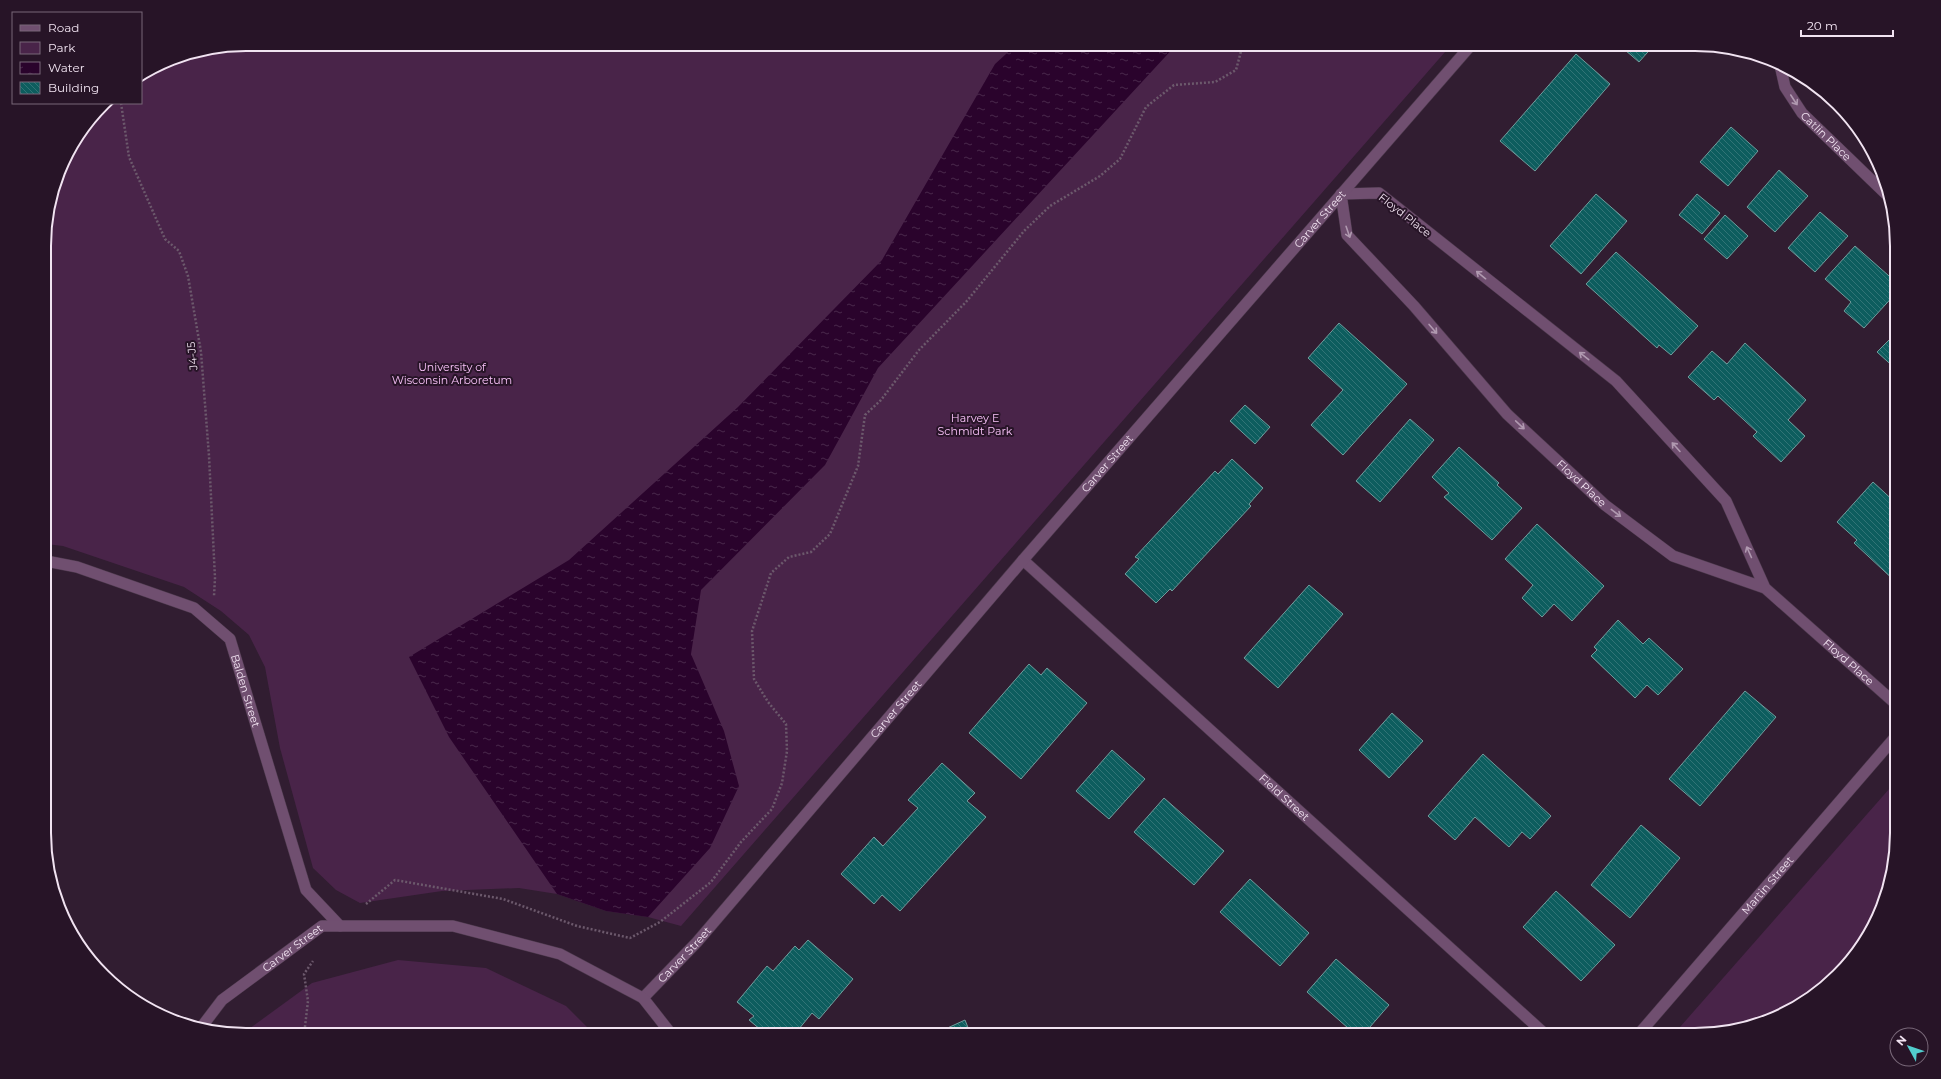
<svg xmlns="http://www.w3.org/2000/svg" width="1941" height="1079" viewBox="0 0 1941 1079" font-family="Montserrat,sans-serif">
	<defs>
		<pattern id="water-ripples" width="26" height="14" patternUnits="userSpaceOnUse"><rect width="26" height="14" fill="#2a032c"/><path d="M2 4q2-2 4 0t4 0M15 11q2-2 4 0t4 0" fill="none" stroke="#49284b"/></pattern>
		<pattern id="building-back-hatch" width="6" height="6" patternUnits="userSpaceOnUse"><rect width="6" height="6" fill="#0d5d5e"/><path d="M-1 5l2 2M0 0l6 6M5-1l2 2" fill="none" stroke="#317476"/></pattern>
	</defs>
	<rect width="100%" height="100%" fill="#311d31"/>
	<!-- park -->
	<g fill="#492449">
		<polygon points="246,44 1452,44 681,926 648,917 606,911 557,894 519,888 442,891 360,903 336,890 313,868 280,748 265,667 249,635 221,611 184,587 63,546 46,544 46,220 65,157 106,103 141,103 141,77 169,59"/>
		<polygon points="1897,780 1897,846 1890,885 1870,934 1838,976 1796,1008 1747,1028 1708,1035 1673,1035"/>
		<polygon points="398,960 486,968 566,1006 595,1035 242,1034 312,983"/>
	</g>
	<!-- water -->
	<polygon fill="url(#water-ripples)" points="1017,44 1177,44 878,368 825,465 701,590 691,654 724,731 739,786 710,848 648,917 606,911 557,894 449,737 409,657 569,560 738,407 882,260 995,64"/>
	<!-- building -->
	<g fill="url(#building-back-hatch)" stroke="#719c9c">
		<polygon points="1618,44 1655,44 1639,62"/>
		<polygon points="1576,54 1610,84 1535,171 1500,141"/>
		<polygon points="1731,127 1758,151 1728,186 1700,162"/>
		<polygon points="1779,170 1808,196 1775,232 1747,207"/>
		<polygon points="1596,194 1627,221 1581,274 1550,246"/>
		<polygon points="1697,194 1720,213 1702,234 1679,215"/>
		<polygon points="1820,212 1848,236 1815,272 1788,248"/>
		<polygon points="1725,215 1748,236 1727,259 1704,239"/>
		<polygon points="1855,246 1897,283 1897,292 1864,328 1844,311 1851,302 1825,279"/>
		<polygon points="1616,252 1698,326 1671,355 1659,345 1657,348 1586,284"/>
		<polygon points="1339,323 1407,384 1343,455 1311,425 1343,390 1308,358"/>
		<polygon points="1897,332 1897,370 1877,352"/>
		<polygon points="1745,343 1806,400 1788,420 1805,436 1781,462 1753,436 1757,432 1718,396 1714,400 1688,377 1712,351 1727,364"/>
		<polygon points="1245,405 1270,427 1255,444 1230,421"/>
		<polygon points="1410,419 1434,440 1380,502 1356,481"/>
		<polygon points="1459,447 1499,483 1497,485 1522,508 1492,540 1444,497 1449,493 1432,477"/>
		<polygon points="1232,459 1263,488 1249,504 1251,506 1172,591 1170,589 1156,603 1125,574 1139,559 1135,557 1215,471 1218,474"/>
		<polygon points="1873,482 1897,504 1897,583 1854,543 1857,540 1837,522"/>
		<polygon points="1537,524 1604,586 1572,621 1554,604 1542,617 1522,598 1533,585 1505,559"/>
		<polygon points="1309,585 1343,614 1278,688 1244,658"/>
		<polygon points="1618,620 1643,644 1649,638 1683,669 1658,695 1647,685 1635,698 1591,656 1597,650 1594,647"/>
		<polygon points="1029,664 1041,675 1047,668 1087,703 1021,779 969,733"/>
		<polygon points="1745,691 1776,717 1700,806 1669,779"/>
		<polygon points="1392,713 1423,741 1389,778 1359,750"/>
		<polygon points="1112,750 1145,779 1109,819 1076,791"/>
		<polygon points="1483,754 1551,816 1530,839 1522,832 1509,847 1475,817 1455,840 1428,816"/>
		<polygon points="942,763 975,793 967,801 986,817 900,911 882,895 874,904 841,874 874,837 883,846 918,808 908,800"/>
		<polygon points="1164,798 1224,851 1194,885 1134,832"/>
		<polygon points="1641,825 1680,858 1630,918 1591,885"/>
		<polygon points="1250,879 1309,933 1280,966 1220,912"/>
		<polygon points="1556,891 1615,945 1581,981 1523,927"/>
		<polygon points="808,940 853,979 819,1019 812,1013 794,1035 767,1035 749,1020 754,1016 737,1002 767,966 773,971 795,946 799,950"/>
		<polygon points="1336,959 1389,1005 1363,1035 1356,1035 1307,992"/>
		<polygon points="965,1020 971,1035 932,1035"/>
	</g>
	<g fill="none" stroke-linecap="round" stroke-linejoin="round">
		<!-- minor casing -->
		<g stroke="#4c394c" stroke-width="12">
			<g id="minor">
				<path id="s1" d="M1780,65L1785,87L1802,113L1889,197"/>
				<path id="s2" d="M1023,560L1546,1035"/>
				<path id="s3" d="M46,561L77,567L194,608L230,639L306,890L340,926"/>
				<path id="s4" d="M1765,588L1726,501L1616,381L1379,193L1341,194L1347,235L1414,306L1507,414L1605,505L1673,556L1765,588L1897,705"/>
				<path id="s5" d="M643,998L697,942L1023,560L1472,44"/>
				<path id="s6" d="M200,1029L222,1000L322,926H453L560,954L643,998L672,1035"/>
				<path id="s7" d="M1638,1035L1897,735"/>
			</g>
		</g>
		<!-- path -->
		<g stroke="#6c596c" stroke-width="2.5" stroke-dasharray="2 2" stroke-linecap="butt">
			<polyline points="121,103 129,157 165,239 179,251 188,276 201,352 209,456 215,578 214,596"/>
			<polyline points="366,904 395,880 503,899 577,926 630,938 660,922 711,882 741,842 772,809 782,783 787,751 786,724 768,702 754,679 752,631 771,573 789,557 811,552 830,534 858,466 865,415 881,400 919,350 966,302 1024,231 1050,206 1100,176 1120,159 1146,107 1174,85 1215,82 1236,70 1243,44"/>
			<polyline points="304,1035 308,1001 304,974 313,961"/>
		</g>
		<!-- minor -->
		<use href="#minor" stroke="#704f70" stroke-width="11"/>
	</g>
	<!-- one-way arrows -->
	<defs><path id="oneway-shaft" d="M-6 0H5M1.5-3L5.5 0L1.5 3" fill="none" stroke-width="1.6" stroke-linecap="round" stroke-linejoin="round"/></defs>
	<g stroke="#b099b0">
		<use href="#oneway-shaft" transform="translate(1794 100) rotate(57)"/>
		<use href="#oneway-shaft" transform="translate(1348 232) rotate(71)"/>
		<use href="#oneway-shaft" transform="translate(1481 275) rotate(-141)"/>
		<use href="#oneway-shaft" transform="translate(1433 329) rotate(49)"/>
		<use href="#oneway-shaft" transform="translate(1584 356) rotate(-142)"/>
		<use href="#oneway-shaft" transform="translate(1520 425) rotate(43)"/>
		<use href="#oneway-shaft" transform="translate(1676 447) rotate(-132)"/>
		<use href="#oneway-shaft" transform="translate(1616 513) rotate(37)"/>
		<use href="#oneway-shaft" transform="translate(1749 552) rotate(-114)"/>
	</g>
	<g text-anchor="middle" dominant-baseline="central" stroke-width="4" stroke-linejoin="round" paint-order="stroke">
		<!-- street labels -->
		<g font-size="11" fill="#f1e3f1" stroke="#271427">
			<text stroke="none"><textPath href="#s1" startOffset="87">Catlin Place</textPath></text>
			<text transform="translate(1405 215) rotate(38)">Floyd Place</text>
			<text stroke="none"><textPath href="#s5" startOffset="1032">Carver Street</textPath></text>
			<text transform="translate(192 356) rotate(-96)">J4-J5</text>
			<text stroke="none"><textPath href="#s5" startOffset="708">Carver Street</textPath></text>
			<text stroke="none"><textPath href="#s4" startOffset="982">Floyd Place</textPath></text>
			<text stroke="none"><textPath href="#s4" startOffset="1308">Floyd Place</textPath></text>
			<text stroke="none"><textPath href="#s3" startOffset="257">Balden Street</textPath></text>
			<text stroke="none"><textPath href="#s5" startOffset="384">Carver Street</textPath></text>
			<text stroke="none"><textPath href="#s2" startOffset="353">Field Street</textPath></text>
			<text stroke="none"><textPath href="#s7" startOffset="198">Martin Street</textPath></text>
			<text stroke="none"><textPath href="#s6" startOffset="124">Carver Street</textPath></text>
			<text stroke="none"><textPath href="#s5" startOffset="60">Carver Street</textPath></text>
		</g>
		<!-- park labels -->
		<g font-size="11" fill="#f9c2f9" stroke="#271427">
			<text x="452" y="367">University of<tspan x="452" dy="13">Wisconsin Arboretum</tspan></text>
			<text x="975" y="418">Harvey E<tspan x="975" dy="13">Schmidt Park</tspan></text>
		</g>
	</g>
	<!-- crop -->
	<path d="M0 0H1941V1079H0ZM246 51H1695A195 195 0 0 1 1890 246V833A195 195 0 0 1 1695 1028H246A195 195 0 0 1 51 833V246A195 195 0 0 1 246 51Z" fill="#271427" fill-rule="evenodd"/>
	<path fill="none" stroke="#f1e3f1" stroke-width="2" d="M246 51H1695A195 195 0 0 1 1890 246V833A195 195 0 0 1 1695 1028H246A195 195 0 0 1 51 833V246A195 195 0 0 1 246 51Z"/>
	<!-- legend -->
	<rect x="12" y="12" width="130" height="92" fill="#271427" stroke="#786778"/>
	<rect x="20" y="25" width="20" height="6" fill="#704f70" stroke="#786778"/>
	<text x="48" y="32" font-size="12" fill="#f1e3f1">Road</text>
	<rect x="20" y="42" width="20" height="12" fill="#492449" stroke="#786778"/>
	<text x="48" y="52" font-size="12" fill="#f1e3f1">Park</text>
	<rect x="20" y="62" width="20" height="12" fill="url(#water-ripples)" stroke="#786778"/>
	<text x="48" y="72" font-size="12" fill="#f1e3f1">Water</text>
	<rect x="20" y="82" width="20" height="12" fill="url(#building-back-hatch)" stroke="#786778"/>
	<text x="48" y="92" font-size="12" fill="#f1e3f1">Building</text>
	<!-- north arrow -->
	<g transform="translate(1909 1047) rotate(310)"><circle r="19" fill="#271427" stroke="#786778"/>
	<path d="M0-3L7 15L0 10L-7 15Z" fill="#52cdce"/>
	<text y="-6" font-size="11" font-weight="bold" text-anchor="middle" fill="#f1e3f1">N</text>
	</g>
	<!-- scale -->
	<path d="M1801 30v6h92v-6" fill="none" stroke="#f1e3f1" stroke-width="2"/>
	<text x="1807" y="30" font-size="12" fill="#f1e3f1" stroke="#271427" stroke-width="3" paint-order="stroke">20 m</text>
</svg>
